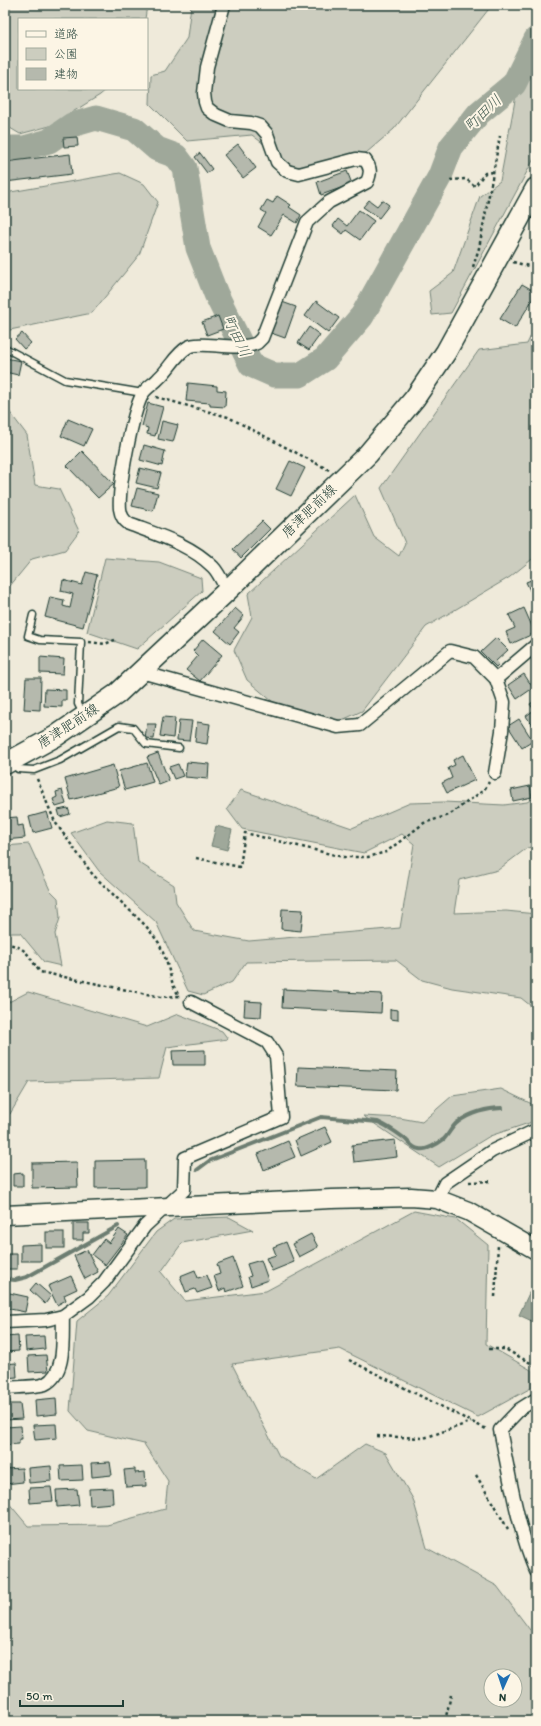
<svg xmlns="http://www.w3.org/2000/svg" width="541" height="1726" viewBox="0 0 541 1726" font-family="Itim,'Klee One',sans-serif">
	<rect width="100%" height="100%" fill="#efeada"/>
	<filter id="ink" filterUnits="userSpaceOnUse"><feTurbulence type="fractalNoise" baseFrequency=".025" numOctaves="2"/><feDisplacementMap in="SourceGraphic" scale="8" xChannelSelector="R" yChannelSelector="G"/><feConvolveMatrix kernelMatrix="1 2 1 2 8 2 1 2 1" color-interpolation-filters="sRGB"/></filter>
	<g filter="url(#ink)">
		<!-- green -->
		<g fill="#cccdbf" stroke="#76857a" fill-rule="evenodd">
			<polygon points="5,5 147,5 145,19 19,19 19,89 107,89 100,95 50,126 20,134 5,125"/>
			<polygon points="191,5 492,5 394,129 366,153 298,170 252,135 187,141 150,104 151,75 165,71 187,38"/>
			<polygon points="536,63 536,155 451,313 432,315 429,291 453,273 480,196 500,181 516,95"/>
			<polygon points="120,173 144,184 158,202 139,255 92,313 5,331 5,193"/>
			<polygon points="536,325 536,556 510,577 426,627 362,711 340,721 273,702 247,680 234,650 252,617 248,594 355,495 374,537 399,556 405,543 381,488 479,350 527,344"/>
			<polygon points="5,406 27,435 35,485 59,489 79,531 65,550 32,559 5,592"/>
			<polygon points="105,558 159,562 201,578 202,591 137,649 87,632"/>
			<polygon points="241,790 352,828 410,803 444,802 504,805 527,802 536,797 536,846 527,848 498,870 459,880 454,913 506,911 536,914 536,1010 521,998 452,988 422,980 396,960 246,962 232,982 203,995 188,991 156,922 99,871 71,833 107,820 133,823 138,862 174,885 176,902 194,931 249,941 400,928 414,844 402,834 364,853 242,829 227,809"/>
			<polygon points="29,844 50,890 58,898 60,918 55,934 61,966 44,962 20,933 5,933 5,846"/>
			<polygon points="28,992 147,1027 178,1014 222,1031 228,1039 167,1047 159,1078 29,1082 10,1114 5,1114 5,1004"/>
			<polygon points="501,1089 536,1106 532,1122 490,1136 439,1167 363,1116 400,1118 422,1122 452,1096"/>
			<path d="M414,1211L456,1219L488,1245L486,1344L531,1370V1388L478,1417L340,1349L232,1364L279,1456L316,1479L365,1444L386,1453L413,1499L427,1548L497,1586L530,1630L536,1631V1721H5V1501H7L28,1526L107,1525L165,1509L168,1481L144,1444L88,1431L70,1411L77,1321L108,1296L156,1232L174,1219L229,1217L253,1230L182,1243L161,1272L185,1301L266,1291ZM491,1676H515V1700H491Z"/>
		</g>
		<!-- water -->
		<g fill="#9fa89a" stroke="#6c7d71">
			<polygon points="216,826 232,830 227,850 211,846"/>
			<polygon points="530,1291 536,1294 536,1323 519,1315"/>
		</g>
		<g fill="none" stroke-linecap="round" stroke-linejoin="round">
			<!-- stream -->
			<g stroke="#6c7d71" stroke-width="4">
				<path d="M197,1170L209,1161L321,1117L378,1122C387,1126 396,1132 404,1138C409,1142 412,1148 419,1149C426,1151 439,1143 444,1139C449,1134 452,1126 458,1122C470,1113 487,1108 502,1108"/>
				<polyline points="5,1279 15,1280 27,1277 118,1226"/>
			</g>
			<!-- river -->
			<polyline stroke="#9fa89a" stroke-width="25" points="5,148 24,148 49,141 72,125 96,118 134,129 157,149 176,156 185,168 198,248 216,294 251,365 274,375 300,375 325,359 362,316 440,176 451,147 479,113 514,84 536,39"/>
		</g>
		<!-- building -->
		<g fill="#b5b9ad" stroke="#1f3d34">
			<polygon points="77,137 78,146 64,147 63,138"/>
			<polygon points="238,144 256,168 243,178 224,155"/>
			<polygon points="200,153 212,169 207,173 195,157"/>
			<polygon points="70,154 72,174 5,182 5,162"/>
			<polygon points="347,171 352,184 321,195 317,182"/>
			<polygon points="277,196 291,205 289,207 301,215 297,223 284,215 271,235 258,227 266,213 261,210 267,200 273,203"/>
			<polygon points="369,200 377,206 382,200 389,205 379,218 363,207"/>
			<polygon points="359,210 374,221 360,240 346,230 343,234 333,226 338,219 347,226"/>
			<polygon points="522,284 536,292 536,294 515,328 500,319"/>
			<polygon points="316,301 339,318 328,333 305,316"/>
			<polygon points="282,302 296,307 285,338 271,333"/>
			<polygon points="218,316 223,329 207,335 202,322"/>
			<polygon points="309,327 320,335 309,350 298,343"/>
			<polygon points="22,333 31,343 24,349 15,339"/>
			<polygon points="5,358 21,361 18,375 5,372"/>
			<polygon points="188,383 217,386 217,390 226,391 225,407 210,406 210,403 186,401"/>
			<polygon points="148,403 163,407 155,436 147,434 148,428 142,426"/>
			<polygon points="68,419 92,429 84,446 61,436"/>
			<polygon points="162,421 178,425 173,442 158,439"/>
			<polygon points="144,445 165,451 162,466 140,460"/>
			<polygon points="82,451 114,484 98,498 67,466"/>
			<polygon points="290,461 305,468 291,496 276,489"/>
			<polygon points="140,468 161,473 157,488 136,483"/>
			<polygon points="137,488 158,493 153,511 132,506"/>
			<polygon points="262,521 270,529 241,558 233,549"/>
			<polygon points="86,572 97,575 83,627 45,617 50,597 64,600 63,606 70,608 73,594 61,591 63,580 82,585"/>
			<polygon points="536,578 536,600 535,601 526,582"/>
			<polygon points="235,608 244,616 234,628 239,632 230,644 215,631"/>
			<polygon points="524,608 535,633 511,644 506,632 515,628 509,615"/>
			<polygon points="496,638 508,650 496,661 499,664 496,667 481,652"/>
			<polygon points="203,639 222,655 200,681 186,670 198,656 193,651"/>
			<polygon points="40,657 64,659 63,674 40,673"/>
			<polygon points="524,674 533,688 517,699 508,685"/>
			<polygon points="26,678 41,678 40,710 24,709"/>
			<polygon points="45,689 66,690 66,700 62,700 62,707 44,706"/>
			<polygon points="5,691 8,691 7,702 5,702"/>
			<polygon points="536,700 536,729 535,729 526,716 534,710 530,704"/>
			<polygon points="163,717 175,718 173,738 160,736"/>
			<polygon points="519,719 533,741 522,748 508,726"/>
			<polygon points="179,720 192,721 189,741 177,740"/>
			<polygon points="197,722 210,724 207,744 195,742"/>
			<polygon points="147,724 156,724 154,739 145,738"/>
			<polygon points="5,738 10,747 5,750"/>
			<polygon points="158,753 169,781 159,785 147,757"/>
			<polygon points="463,755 475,780 447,793 442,783 452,778 448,768 455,765 453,760"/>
			<polygon points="187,762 209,764 208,779 185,777"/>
			<polygon points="147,763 153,782 125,790 119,771"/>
			<polygon points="178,764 183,776 174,779 169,767"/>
			<polygon points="113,765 119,787 71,800 65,779"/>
			<polygon points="530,786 532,797 513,801 511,790"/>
			<polygon points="62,790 66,804 56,807 53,799 57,797 56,792"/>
			<polygon points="68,808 70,814 60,817 58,810"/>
			<polygon points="47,812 52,828 33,833 29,817"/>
			<polygon points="17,817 18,826 23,825 25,838 5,840 5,818"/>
			<polygon points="282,909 303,910 301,931 281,929"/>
			<polygon points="283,989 382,994 381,1013 282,1008"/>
			<polygon points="245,1001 262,1002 261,1017 244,1016"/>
			<polygon points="390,1009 398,1010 398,1020 390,1019"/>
			<polygon points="205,1050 205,1065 173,1065 172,1051"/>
			<polygon points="298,1067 397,1071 396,1090 297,1086"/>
			<polygon points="325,1127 332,1142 301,1156 295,1140"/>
			<polygon points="395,1140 397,1157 354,1162 352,1145"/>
			<polygon points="288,1141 295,1157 264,1170 258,1154"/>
			<polygon points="145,1160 145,1187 95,1188 95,1161"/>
			<polygon points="77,1162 78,1187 32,1188 32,1163"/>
			<polygon points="23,1173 23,1186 13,1186 13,1174"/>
			<polygon points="73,1223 89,1223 89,1233 83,1233 83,1240 73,1240"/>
			<polygon points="119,1229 128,1235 105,1265 92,1255 104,1239 109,1243"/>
			<rect x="46" y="1232" width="18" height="16"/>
			<polygon points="311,1234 318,1247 299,1257 292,1244"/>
			<polygon points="286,1242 294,1262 272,1271 266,1258 276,1255 273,1247"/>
			<polygon points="41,1244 41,1261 21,1261 21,1245"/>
			<polygon points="87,1250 98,1272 85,1279 74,1256"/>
			<rect x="5" y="1254" width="12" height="15"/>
			<polygon points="233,1258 243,1286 226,1292 225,1288 219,1291 214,1276 220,1274 217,1264"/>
			<polygon points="261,1260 268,1280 251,1286 248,1277 251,1276 247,1264"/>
			<polygon points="195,1270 198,1278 207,1275 212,1288 197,1293 195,1289 186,1292 180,1276"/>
			<polygon points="71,1276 77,1289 64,1295 66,1300 57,1305 48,1286"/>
			<polygon points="36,1283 51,1296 45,1304 30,1290"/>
			<polygon points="5,1292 28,1297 25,1312 5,1308"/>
			<polygon points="18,1336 19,1351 5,1352 5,1337"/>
			<polygon points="44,1336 45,1349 26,1351 25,1337"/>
			<polygon points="46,1355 48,1371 29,1372 28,1356"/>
			<polygon points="16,1363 17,1377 5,1378 5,1364"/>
			<polygon points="56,1398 57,1414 36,1416 35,1400"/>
			<polygon points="10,1400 10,1404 20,1404 22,1419 5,1420 5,1401"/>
			<polygon points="56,1424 57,1438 35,1440 33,1425"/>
			<polygon points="21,1426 22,1439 19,1439 19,1444 5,1445 5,1427"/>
			<polygon points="110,1462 112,1475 92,1477 91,1463"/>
			<polygon points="82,1465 83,1480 61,1481 60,1466"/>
			<polygon points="51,1466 52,1481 29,1483 28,1468"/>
			<polygon points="22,1468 23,1482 5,1484 5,1469"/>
			<polygon points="135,1469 135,1473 145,1472 146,1486 126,1487 124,1470"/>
			<polygon points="51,1487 53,1501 30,1503 29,1488"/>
			<polygon points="112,1488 113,1503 90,1505 89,1489"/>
			<polygon points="77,1489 79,1505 57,1507 56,1490"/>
		</g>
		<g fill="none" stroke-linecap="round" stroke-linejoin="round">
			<!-- lane casing -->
			<g stroke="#1f3d34" stroke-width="9">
				<g id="lane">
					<polyline points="5,348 65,380 143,393"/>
					<polyline points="33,615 28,636 40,640 81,642 78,704 83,714"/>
					<polyline points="13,764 18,769 34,770 60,760 119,726 133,728 146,744 179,748"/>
				</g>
			</g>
			<!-- street casing -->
			<g stroke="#1f3d34" stroke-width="15">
				<g id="street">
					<path d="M224,5L207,67L204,93L205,102L207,108L216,115L230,121L251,123L260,126L267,134L277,162L287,171L299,174L356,159L365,160C371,168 371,173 367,182L329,202L307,222L262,338L257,343C237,352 201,340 188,347C175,355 170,368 159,378C154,384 145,388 142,395C132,414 118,488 120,509C121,516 123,520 129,524C158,535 190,544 213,567C219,573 223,583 227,591"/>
					<polyline points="141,672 338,727 360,725 450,651 474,657 496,679 504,702 502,731 495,773"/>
					<polyline points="496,679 536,645"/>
					<polyline points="437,1199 445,1183 492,1151 536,1130"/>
					<polyline points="5,1322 46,1320 63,1316 89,1297 104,1282 145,1226 184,1190 185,1158 281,1117 276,1056 267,1042 191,1002"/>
					<path d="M5,1388C13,1387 39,1387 45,1384C67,1373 62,1337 63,1316"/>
					<path d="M536,1399L520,1409L500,1430C510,1477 517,1527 536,1571"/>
				</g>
			</g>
			<!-- secondary casing -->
			<g stroke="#1f3d34" stroke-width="21">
				<polyline id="secondary" points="5,1215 331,1199 411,1197 437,1199 468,1211 536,1250"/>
			</g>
			<!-- primary casing -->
			<g stroke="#1f3d34" stroke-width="23">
				<polyline id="primary" points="5,764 56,736 117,694 227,591 368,454 415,398 446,352 536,188"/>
			</g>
			<!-- path -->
			<g stroke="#1f3d34" stroke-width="2.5" stroke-dasharray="3 3" stroke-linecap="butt">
				<polyline points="450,180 466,179 475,186 485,173 494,172"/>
				<polyline points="513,262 536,268"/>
				<polyline points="473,267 479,248 500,136"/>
				<polyline points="156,397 228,417 329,470"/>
				<polyline points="89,642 105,644 117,639"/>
				<polyline points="37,779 55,822 93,875 146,926 159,943 166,960 173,985 179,996"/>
				<polyline points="196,858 240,867 245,833 343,857 368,857 386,852 424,823 449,815 484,790 489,782"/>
				<path d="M5,944C27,946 28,956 40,972L161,997L180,996"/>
				<polyline points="469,1182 493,1181"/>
				<polyline points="495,1297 498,1245"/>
				<polyline points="489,1349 505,1349 536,1366"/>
				<polyline points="349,1360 488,1430"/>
				<polyline points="377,1436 424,1438 471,1422"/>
				<polyline points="476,1475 508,1529"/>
				<polyline points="445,1721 451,1695"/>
			</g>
			<!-- lane -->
			<use href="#lane" stroke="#fcf5e5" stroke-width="6"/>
			<!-- street -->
			<use href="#street" stroke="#fcf5e5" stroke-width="12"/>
			<!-- secondary -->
			<use href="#secondary" stroke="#fcf5e5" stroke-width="18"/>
			<!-- primary -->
			<use href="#primary" stroke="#fcf5e5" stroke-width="20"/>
		</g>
	</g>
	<g text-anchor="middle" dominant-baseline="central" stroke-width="4" stroke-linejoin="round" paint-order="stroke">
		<!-- street labels -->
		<g font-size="14" fill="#1f3d34" stroke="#fcf5e5">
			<text transform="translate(309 511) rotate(-44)">唐津肥前線</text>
			<text transform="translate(68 726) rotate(-33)">唐津肥前線</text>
		</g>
		<!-- water labels -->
		<g font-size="15" font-style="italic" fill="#455d53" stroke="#fcf5e5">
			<text transform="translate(483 113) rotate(-44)">町田川</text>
			<text transform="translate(237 336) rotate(64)">町田川</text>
		</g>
	</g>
	<!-- margin -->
	<rect width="541" height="1726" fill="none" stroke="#fcf5e5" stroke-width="20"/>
	<rect x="10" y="10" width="521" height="1706" fill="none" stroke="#1f3d34" stroke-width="1.5" filter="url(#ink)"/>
	<!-- legend -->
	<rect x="18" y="18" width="130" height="72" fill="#fcf5e5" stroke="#a4ab9e"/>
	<rect x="26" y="31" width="20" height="6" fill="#fcf5e5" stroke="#a4ab9e"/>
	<text x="54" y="38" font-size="12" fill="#1f3d34">道路</text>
	<rect x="26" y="48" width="20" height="12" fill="#cccdbf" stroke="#a4ab9e"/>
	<text x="54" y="58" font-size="12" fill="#1f3d34">公園</text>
	<rect x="26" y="68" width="20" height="12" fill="#b5b9ad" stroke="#a4ab9e"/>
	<text x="54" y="78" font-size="12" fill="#1f3d34">建物</text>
	<!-- north arrow -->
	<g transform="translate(503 1688) rotate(183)"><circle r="19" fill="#fcf5e5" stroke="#a4ab9e"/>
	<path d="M0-3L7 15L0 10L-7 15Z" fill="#1f6fb2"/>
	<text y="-6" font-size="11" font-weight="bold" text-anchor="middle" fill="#1f3d34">N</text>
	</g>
	<!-- scale -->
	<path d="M20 1700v6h103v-6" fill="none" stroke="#1f3d34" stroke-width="2"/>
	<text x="26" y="1700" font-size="12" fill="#1f3d34" stroke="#fcf5e5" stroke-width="3" paint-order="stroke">50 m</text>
</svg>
